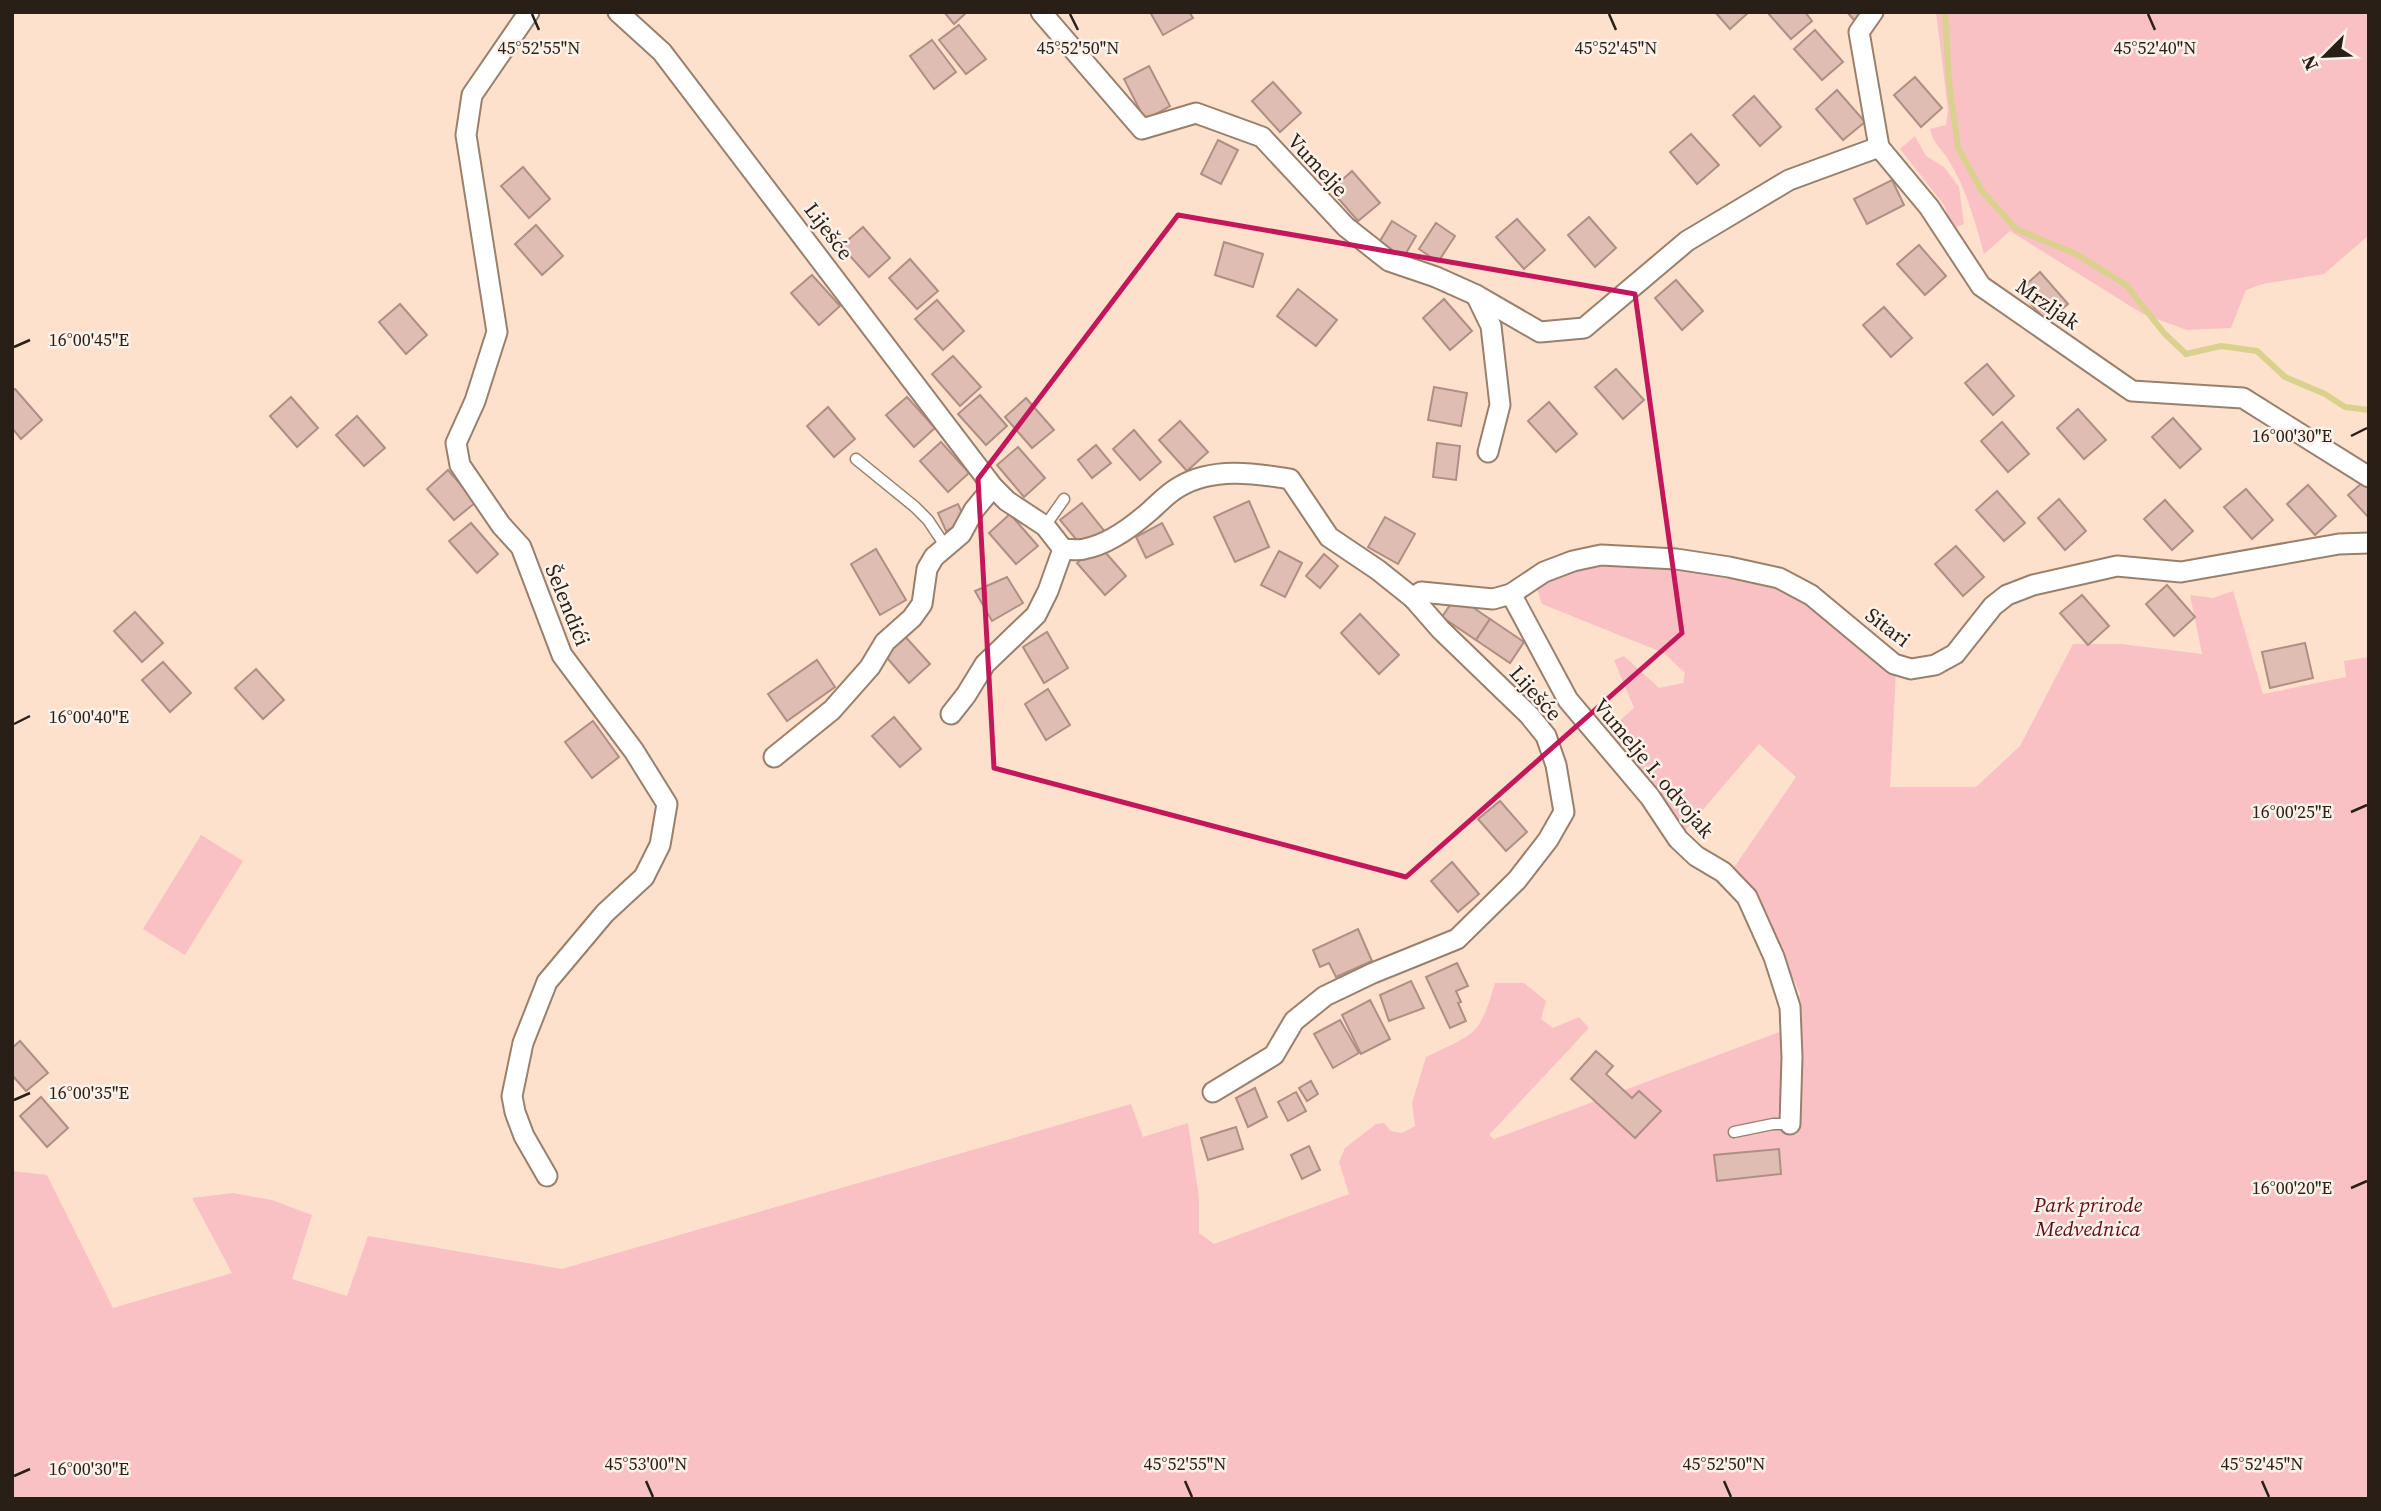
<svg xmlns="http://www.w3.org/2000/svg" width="2381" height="1511" viewBox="0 0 2381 1511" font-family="'Source Serif 4',serif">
	<rect width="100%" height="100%" fill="#fde1cc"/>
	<!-- green -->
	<g fill="#f9c1c3">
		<path d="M1936,12H2369V235L2324,274L2262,284L2246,290L2231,328L2187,330L2143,314L2010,231L1984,254C1975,222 1967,190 1949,161C1942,149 1933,144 1930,129L1946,125L1948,110Z"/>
		<polygon points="1915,136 1926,156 1944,167 1959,187 1964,224 1953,228 1944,205 1900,149"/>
		<path d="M1598,563L1688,568L1781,586L1831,616L1896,671L1890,787H1976L2020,746L2073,644H2121L2202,654L2190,595L2213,598L2233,591L2263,694L2346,677L2344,661L2369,657V1499H12V1171L47,1175L113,1308L232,1273L192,1198L233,1193L272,1200L312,1215L292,1279L347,1296L368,1236L562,1269L1131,1104L1143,1137L1188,1123L1199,1198V1233L1214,1244L1349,1194L1339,1162L1345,1148L1376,1124L1384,1123L1391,1131L1402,1133L1415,1126L1412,1103L1426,1057C1476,1033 1479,1037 1495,983H1524L1546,1001L1541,1019L1553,1028L1579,1017L1589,1028L1489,1135L1494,1139L1795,1026L1800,993L1773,937L1731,872L1796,777L1759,744L1682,834L1608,731L1634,708L1614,660L1624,656L1659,688L1683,683L1685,673L1664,653L1542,604L1537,589L1545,578Z"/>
		<polygon points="201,835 243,861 185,955 143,929"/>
	</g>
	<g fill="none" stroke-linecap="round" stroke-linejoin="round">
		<!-- stream -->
		<polyline stroke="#d9d18d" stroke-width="6" points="1945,12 1949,81 1958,148 1982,191 2016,229 2076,254 2126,285 2164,333 2186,354 2221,346 2257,351 2285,377 2325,394 2345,407 2369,410"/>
	</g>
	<!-- building -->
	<g fill="#dfbdb3" stroke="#af8f84" stroke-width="2">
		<polygon points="944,12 967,12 954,24"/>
		<polygon points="1150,12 1189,12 1193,18 1163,35"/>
		<polygon points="1715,12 1749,12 1730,29"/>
		<polygon points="1767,12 1805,12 1812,21 1791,39"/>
		<polygon points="1847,12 1863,12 1854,20"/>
		<polygon points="959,25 986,59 966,74 939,40"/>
		<polygon points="1815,30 1843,62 1822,80 1794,49"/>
		<polygon points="932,40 956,72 934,89 910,56"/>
		<polygon points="1149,66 1170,106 1145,120 1124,79"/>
		<polygon points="1915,77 1942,108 1921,127 1894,95"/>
		<polygon points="1273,82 1301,113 1280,132 1252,101"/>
		<polygon points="1837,90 1865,122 1843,140 1816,109"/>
		<polygon points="1754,96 1781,127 1760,146 1733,115"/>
		<polygon points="1691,134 1719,165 1697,184 1670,152"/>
		<polygon points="1218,140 1238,150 1221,184 1201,174"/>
		<polygon points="523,167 550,199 529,218 501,186"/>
		<polygon points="1352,171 1380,203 1358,221 1331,190"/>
		<polygon points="1892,180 1904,205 1867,224 1854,199"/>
		<polygon points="1589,217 1616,248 1595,267 1568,235"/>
		<polygon points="1517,219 1545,250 1524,269 1496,237"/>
		<polygon points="1392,221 1416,236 1402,260 1377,246"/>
		<polygon points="1436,223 1455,236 1438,262 1419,249"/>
		<polygon points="536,225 563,256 542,275 515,244"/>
		<polygon points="863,227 890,258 869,277 841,246"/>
		<polygon points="1224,242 1263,254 1253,287 1215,275"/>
		<polygon points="1919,245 1946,276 1925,295 1897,264"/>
		<polygon points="910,259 938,291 917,309 889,278"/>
		<polygon points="2040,272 2068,304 2047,322 2019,291"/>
		<polygon points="812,275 840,306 819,325 791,293"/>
		<polygon points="1676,280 1703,311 1682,330 1655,298"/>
		<polygon points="1298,289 1337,320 1316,346 1277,316"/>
		<polygon points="1444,299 1472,331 1450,350 1423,318"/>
		<polygon points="937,300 964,331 943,350 915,319"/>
		<polygon points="400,304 427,335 406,354 379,322"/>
		<polygon points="1884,307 1912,338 1891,357 1863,325"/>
		<polygon points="953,356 981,387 960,406 932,374"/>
		<polygon points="1987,364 2014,396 1993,415 1965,383"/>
		<polygon points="1616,369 1644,400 1623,419 1595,387"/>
		<polygon points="1434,387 1467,393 1461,426 1428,420"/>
		<polygon points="15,389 42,420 21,439 12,428 12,391"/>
		<polygon points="980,395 1007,426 986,445 958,414"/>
		<polygon points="291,397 318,428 297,447 270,416"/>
		<polygon points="907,397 935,428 914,447 886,415"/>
		<polygon points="1026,398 1054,430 1032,448 1005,417"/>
		<polygon points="1549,402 1577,434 1556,452 1528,421"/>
		<polygon points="828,407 855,439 834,457 807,426"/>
		<polygon points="2078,409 2106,440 2084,459 2057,428"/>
		<polygon points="357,416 385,448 364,466 336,435"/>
		<polygon points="2173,418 2201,449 2180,468 2152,437"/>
		<polygon points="1180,421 1208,452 1187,471 1159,440"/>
		<polygon points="2002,422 2029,454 2008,472 1981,441"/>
		<polygon points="1134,430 1161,462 1140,480 1113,449"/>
		<polygon points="941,442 969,473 948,492 920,461"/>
		<polygon points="1437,443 1460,446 1456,480 1433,477"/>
		<polygon points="1096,445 1111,463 1092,478 1078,460"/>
		<polygon points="1018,447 1045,478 1024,497 997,465"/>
		<polygon points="448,470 476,502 454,520 427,489"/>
		<polygon points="2369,477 2369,518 2348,495"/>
		<polygon points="2308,485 2336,516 2315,535 2287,504"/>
		<polygon points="2246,489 2273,520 2252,539 2224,507"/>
		<polygon points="1997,491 2025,523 2004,541 1976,510"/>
		<polygon points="2059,499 2086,531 2065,550 2038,518"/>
		<polygon points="2165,500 2193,531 2172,550 2144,519"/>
		<polygon points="1249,501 1269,547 1235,562 1214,517"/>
		<polygon points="1082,503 1105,532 1080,544 1060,520"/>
		<polygon points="958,504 966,522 946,531 938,513"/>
		<polygon points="1010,514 1038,546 1016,564 989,533"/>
		<polygon points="1385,517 1415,534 1398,564 1368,547"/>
		<polygon points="471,523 498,554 477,573 449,541"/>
		<polygon points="1162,523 1173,544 1146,558 1136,537"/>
		<polygon points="1099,545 1126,576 1105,595 1077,563"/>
		<polygon points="1956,546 1984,577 1963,596 1935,564"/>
		<polygon points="876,549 906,600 880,615 851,564"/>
		<polygon points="1279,551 1302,563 1285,597 1261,585"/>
		<polygon points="1324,554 1338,566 1320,588 1306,576"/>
		<polygon points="1007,577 1023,603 992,621 975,591"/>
		<polygon points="2167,585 2195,617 2174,636 2146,604"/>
		<polygon points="2082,595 2109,626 2088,645 2060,613"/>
		<polygon points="1456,596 1490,619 1476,640 1442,617"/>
		<polygon points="135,612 163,643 142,662 114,631"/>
		<polygon points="1360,614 1399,655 1379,674 1341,633"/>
		<polygon points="1490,619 1524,642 1510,663 1476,640"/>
		<polygon points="1047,632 1068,668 1044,683 1023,647"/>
		<polygon points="902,633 930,664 909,683 881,651"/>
		<polygon points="2305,643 2313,678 2270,688 2262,652"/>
		<polygon points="817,660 835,687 787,721 768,694"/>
		<polygon points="163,662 191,693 170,712 142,680"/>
		<polygon points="256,669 284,700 263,719 235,688"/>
		<polygon points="1048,689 1070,725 1046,740 1025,704"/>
		<polygon points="894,717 921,749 900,767 872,736"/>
		<polygon points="593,721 619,757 592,778 565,742"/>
		<polygon points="1500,801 1527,832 1506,851 1478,819"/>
		<polygon points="1452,862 1479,894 1458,912 1431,881"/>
		<polygon points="1358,929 1372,961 1336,977 1329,963 1320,967 1313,950"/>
		<polygon points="1457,963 1468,986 1456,991 1461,1002 1458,1003 1466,1021 1450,1028 1426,977"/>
		<polygon points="1411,981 1424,1008 1389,1021 1380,995"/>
		<polygon points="1370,1000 1390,1039 1361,1054 1342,1015"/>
		<polygon points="1340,1020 1359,1053 1333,1068 1314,1034"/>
		<polygon points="20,1041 48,1073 26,1091 12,1075 12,1048"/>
		<polygon points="1596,1051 1613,1066 1606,1074 1632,1098 1639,1091 1661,1111 1635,1138 1571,1079"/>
		<polygon points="1311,1081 1318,1094 1307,1101 1299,1088"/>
		<polygon points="1255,1088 1267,1117 1248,1127 1236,1098"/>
		<polygon points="1296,1092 1306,1111 1288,1121 1278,1102"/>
		<polygon points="41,1097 68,1128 47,1147 20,1116"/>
		<polygon points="1236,1127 1243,1149 1208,1160 1201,1138"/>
		<polygon points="1309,1146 1320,1170 1302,1179 1291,1155"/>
		<polygon points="1779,1149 1781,1174 1717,1181 1714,1155"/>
	</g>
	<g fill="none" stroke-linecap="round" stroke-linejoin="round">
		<!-- lane casing -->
		<g stroke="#99806d" stroke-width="13">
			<g id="lane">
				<polyline points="856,459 915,507 928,520 946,547"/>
				<polyline points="1045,526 1064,499"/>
				<polyline points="1734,1132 1773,1124 1790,1124"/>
			</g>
		</g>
		<!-- street casing -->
		<g stroke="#99806d" stroke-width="23">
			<g id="street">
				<polyline points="529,12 472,95 466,135 497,332 475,401 456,443 460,465 501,525 521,547 562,655 634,751 667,804 660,845 644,877 605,913 547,982 523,1043 512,1096 515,1112 524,1136 547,1176"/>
				<path d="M618,12L662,52L993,487L1007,501L1045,526L1063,549C1070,549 1078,551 1084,549C1107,545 1133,526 1150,511C1159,503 1168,493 1179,487C1212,467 1254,473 1290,479L1329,537L1378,570L1413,598L1441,630L1529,715L1546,736L1556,765L1564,812L1548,840L1517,880L1457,939L1373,973L1325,996L1294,1021L1274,1055L1213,1092"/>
				<polyline points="1041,12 1142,129 1196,113 1262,137 1346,227 1389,261 1436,277 1476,295 1540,332 1584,328 1687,241 1789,180 1879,147"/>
				<polyline points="1873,12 1859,32 1879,147 1929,207 1981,286 2132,391 2243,398 2369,477"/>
				<polyline points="1476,295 1491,326 1500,405 1488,452"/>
				<polyline points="1511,594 1568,700 1650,797 1678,839 1696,856 1723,872 1747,897 1774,957 1790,1007 1792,1057 1790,1124"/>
				<polyline points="1413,598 1421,592 1493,599 1511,594 1544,572 1573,561 1601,555 1676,559 1729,567 1779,578 1811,595 1894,664 1911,669 1935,665 1955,654 1993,606 2007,595 2033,585 2117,566 2181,572 2339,544 2369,543"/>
				<polyline points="951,714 966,695 985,664 1036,615 1048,591 1063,549"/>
				<polyline points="774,757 832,710 870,667 885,642 912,618 922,604 927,569 934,557 961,534 974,510 993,487"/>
			</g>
		</g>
		<!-- lane -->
		<use href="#lane" stroke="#fff" stroke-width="10"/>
		<!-- street -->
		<use href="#street" stroke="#fff" stroke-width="19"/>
	</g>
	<!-- marked area -->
	<path fill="none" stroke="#c2185b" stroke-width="5" stroke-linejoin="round" d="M1178,215L1635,294L1682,633L1406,877L994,768L978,479Z"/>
	<!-- ticks -->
	<path fill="none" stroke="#291f17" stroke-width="2.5" d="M532,14L539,30M1070,14L1078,30M1609,14L1616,30M2148,14L2155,30M14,347L30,340M2351,436L2367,428M14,724L30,716M2351,812L2367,805M14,1100L30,1093M2351,1188L2367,1181M14,1476L30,1469M646,1481L653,1497M1185,1481L1192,1497M1724,1481L1731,1497M2262,1481L2269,1497"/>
	<g text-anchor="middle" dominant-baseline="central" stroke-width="5" stroke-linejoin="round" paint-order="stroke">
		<!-- street labels -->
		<g font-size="21" fill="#291f17" stroke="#fdf2e9">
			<text transform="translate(1318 165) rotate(47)">Vumelje</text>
			<text transform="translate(829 231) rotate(53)">Liješće</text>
			<text transform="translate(2048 304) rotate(35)">Mrzljak</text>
			<text transform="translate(568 605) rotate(68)">Šelendići</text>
			<text transform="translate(1888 627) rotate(37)">Sitari</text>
			<text transform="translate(1536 693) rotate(48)">Liješće</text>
			<text transform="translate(1654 768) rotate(50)">Vumelje I. odvojak</text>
		</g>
		<!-- park labels -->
		<g font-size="21" font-style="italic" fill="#620b1d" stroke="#fdf2e9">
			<text x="2088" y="1204">Park prirode<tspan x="2088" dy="24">Medvednica</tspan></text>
		</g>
	</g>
	<g font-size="18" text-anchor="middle" fill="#291f17" stroke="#fdf2e9" stroke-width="5" stroke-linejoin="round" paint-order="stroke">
		<text x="1616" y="54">45°52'45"N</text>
		<text x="539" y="54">45°52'55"N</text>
		<text x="1078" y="54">45°52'50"N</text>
		<text x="2155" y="54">45°52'40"N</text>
		<text x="89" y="346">16°00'45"E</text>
		<text x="2292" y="442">16°00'30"E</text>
		<text x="89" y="723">16°00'40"E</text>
		<text x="2292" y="818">16°00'25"E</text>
		<text x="89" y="1099">16°00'35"E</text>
		<text x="2292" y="1194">16°00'20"E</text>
		<text x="646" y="1470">45°53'00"N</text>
		<text x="1185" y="1470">45°52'55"N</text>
		<text x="1724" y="1470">45°52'50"N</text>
		<text x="2262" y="1470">45°52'45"N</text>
		<text x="89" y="1475">16°00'30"E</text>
	</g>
	<!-- border -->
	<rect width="2381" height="1511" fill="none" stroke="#291f17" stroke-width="28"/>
	<!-- north arrow -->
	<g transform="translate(2325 56) rotate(246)" stroke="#fdf2e9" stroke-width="5" paint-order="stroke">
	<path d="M0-5L12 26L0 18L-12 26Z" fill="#291f17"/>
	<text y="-10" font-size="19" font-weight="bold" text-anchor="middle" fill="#291f17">N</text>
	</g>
</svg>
